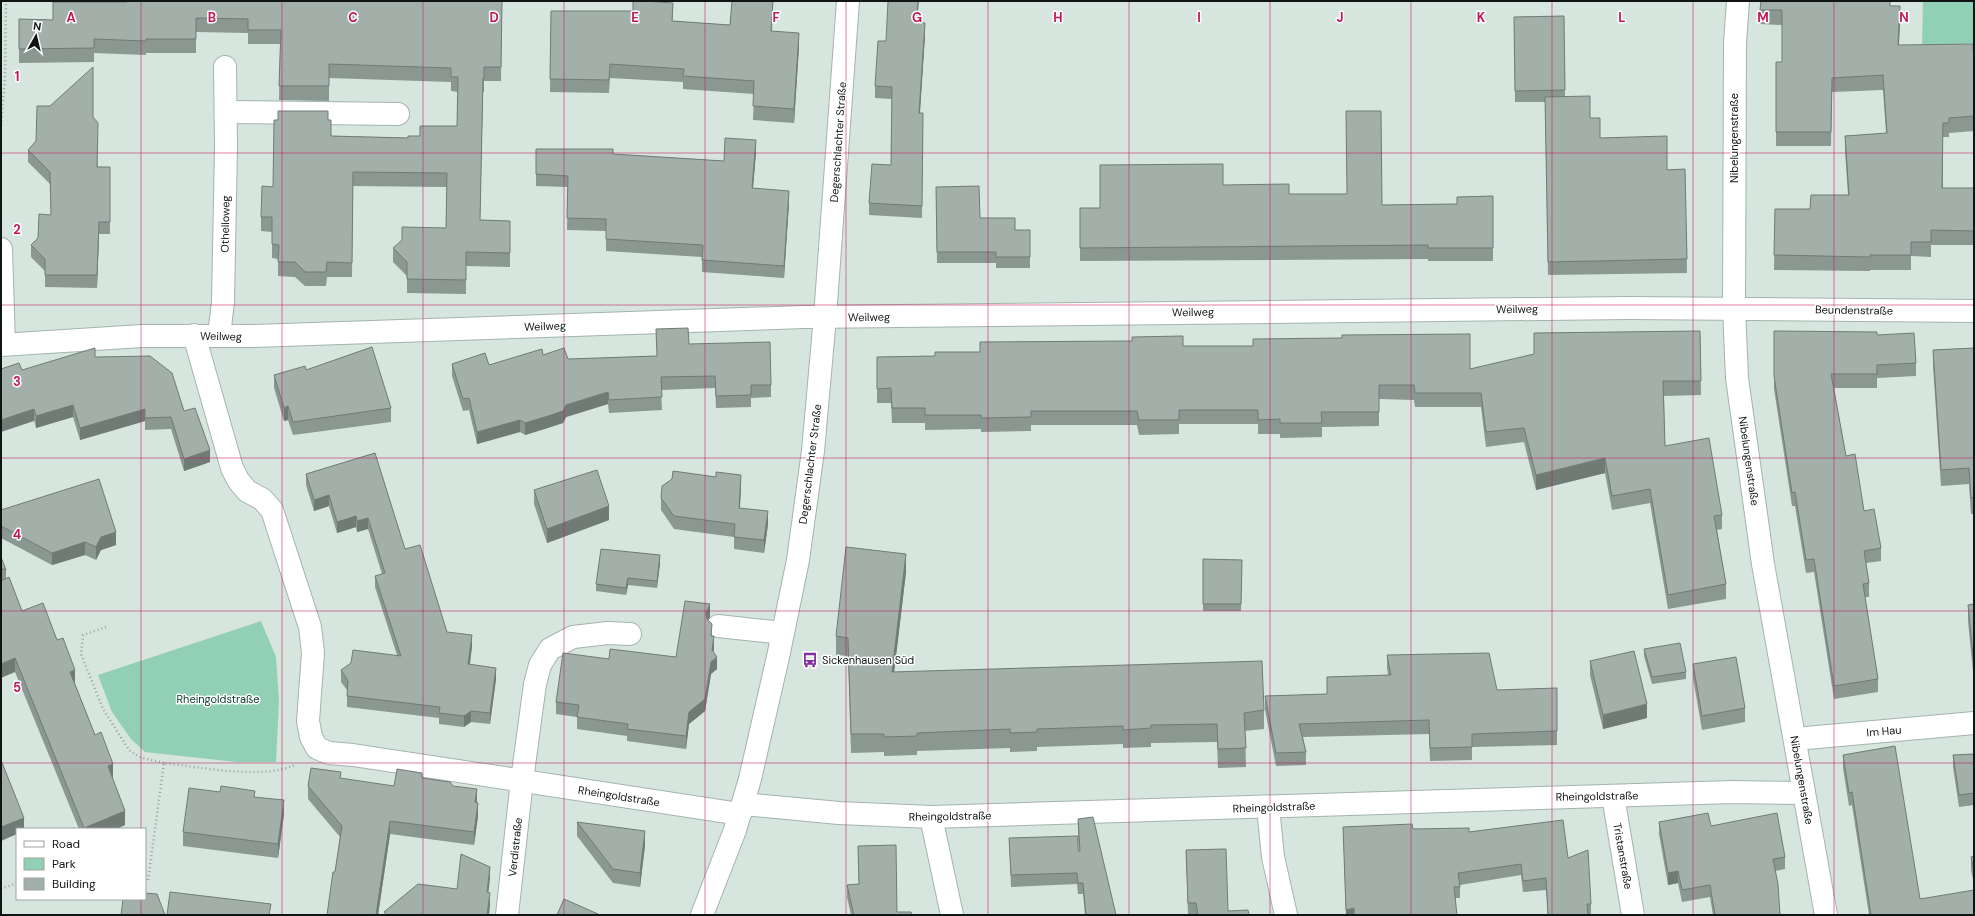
<svg xmlns="http://www.w3.org/2000/svg" width="1975" height="916" viewBox="0 0 1975 916" font-family="'DM Sans',sans-serif">
	<rect width="100%" height="100%" fill="#d6e5de"/>
	<!-- green -->
	<g fill="#92d0b5">
		<polygon points="1923,1 1974,1 1974,43 1922,47"/>
		<polygon points="261,621 276,657 279,701 276,762 236,762 145,752 131,739 112,712 98,675"/>
	</g>
	<g fill="none" stroke-linecap="round" stroke-linejoin="round">
		<!-- minor casing -->
		<g stroke="#a5b3ad" stroke-width="24">
			<g id="minor">
				<polyline points="1738,1 1735,43 1734,309 1737,378 1763,564 1826,915"/>
				<polyline points="226,112 398,114"/>
				<polyline points="1,249 4,344"/>
				<polyline points="194,335 232,468 238,480 247,491 262,499 272,510 310,627 313,653 308,721 311,737 317,748 329,753 353,755 740,814"/>
				<polyline points="219,335 223,302 226,146 225,67"/>
				<polyline points="1,345 142,336 253,336 804,317 1629,308 1974,311"/>
				<polyline points="718,626 783,633"/>
				<polyline points="1795,739 1974,723"/>
				<polyline points="1613,796 1633,915"/>
				<polyline points="743,804 839,813 931,817 1732,792 1804,793"/>
				<polyline points="1268,807 1273,857 1286,915"/>
				<polyline points="931,817 952,915"/>
				<polyline points="507,915 522,780 535,684 540,665 550,649 573,637 608,633 630,634"/>
				<polyline points="702,915 735,830 750,779 778,657 798,560 813,451 825,317 848,1"/>
			</g>
		</g>
		<!-- path -->
		<g stroke="#97a39d" stroke-width="2.5" stroke-dasharray="1 3" stroke-linecap="butt">
			<polyline points="1,125 5,76 6,1"/>
			<polyline points="106,627 83,635 81,654 103,709 129,750 139,757 164,763"/>
			<path d="M145,881H148L164,763C199,767 264,780 295,765"/>
			<polyline points="1,889 17,883"/>
		</g>
		<!-- minor -->
		<use href="#minor" stroke="#fff" stroke-width="22"/>
	</g>
	<!-- wall -->
	<g fill="#8b9791">
		<polygon points="502,1 501,81 484,81 484,92 483,92 480,220 510,221 510,267 466,266 466,294 407,293 407,276 393,262 393,248 446,228 447,187 353,186 352,277 327,277 326,286 305,286 295,277 278,276 278,259 272,258 272,232 261,231 261,217 273,187 328,120 331,136 408,138 420,136 457,126 458,92 451,91 451,82 329,78 329,101 279,100 280,44 248,44 248,33 196,32 196,53 146,53 146,55 94,53 94,62 19,63 19,19 53,20"/>
		<polygon points="732,1 773,1 772,31 799,47 794,123 753,120 754,94 683,89 683,82 610,78 609,93 550,92 551,11 673,16 672,21 730,25"/>
		<polygon points="1761,1 1891,6 1900,21 1899,45 1974,65 1974,131 1949,133 1949,137 1943,137 1943,188 1974,189 1974,245 1931,245 1931,257 1911,256 1911,270 1870,270 1870,271 1774,270 1775,209 1810,209 1848,195 1845,151 1845,136 1886,133 1883,90 1832,92 1831,146 1776,146 1776,62 1782,62 1782,25 1760,24"/>
		<polygon points="1564,16 1565,97 1590,118 1600,138 1667,170 1685,169 1687,273 1548,275 1545,102 1515,102 1514,17"/>
		<polygon points="917,22 925,35 920,113 923,113 922,218 869,215 869,203 891,165 892,99 875,98 875,86 886,41"/>
		<polygon points="93,117 98,167 110,167 110,234 99,234 97,288 45,287 45,271 31,257 31,245 38,238 51,215 50,184 28,162 28,150"/>
		<polygon points="536,149 724,161 756,152 753,188 789,203 784,278 702,272 702,257 606,251 606,231 567,230 568,187 536,186"/>
		<polygon points="1223,185 1289,194 1382,205 1457,204 1493,196 1493,261 1428,261 1428,259 1080,261 1080,208 1100,208"/>
		<polygon points="936,187 980,218 1015,230 1030,230 1030,268 996,268 996,263 937,263"/>
		<polygon points="656,329 689,344 771,385 771,397 751,398 751,407 716,408 715,388 661,390 662,410 609,413 608,404 566,417 563,423 545,429 525,435 520,432 477,444 469,410 463,411 452,376 452,364 489,365 543,355 568,359 657,356"/>
		<polygon points="1700,331 1701,395 1664,396 1665,446 1722,515 1722,529 1717,530 1726,584 1726,599 1668,609 1650,503 1612,510 1605,473 1536,490 1524,442 1486,447 1481,407 1415,407 1414,400 1379,399 1379,426 1322,427 1322,437 1280,438 1280,434 1258,434 1258,424 1179,424 1179,434 1139,435 1137,425 1031,425 1031,431 981,432 981,429 925,430 925,423 892,423 891,403 877,403 877,357 935,356 980,352 1183,346 1470,369"/>
		<polygon points="1774,331 1877,335 1916,363 1916,376 1877,378 1877,388 1834,388 1846,456 1864,511 1881,548 1881,561 1866,563 1869,583 1869,597 1865,597 1878,679 1878,692 1834,699 1814,572 1806,573 1795,506 1792,506 1774,389"/>
		<polygon points="1974,348 1974,514 1971,514 1969,484 1941,486 1933,366 1933,350"/>
		<polygon points="95,357 184,411 210,462 184,471 171,429 145,430 145,421 80,440 73,417 36,428 22,370"/>
		<polygon points="306,370 391,408 391,422 293,435 288,420 284,421 274,388 274,375"/>
		<polygon points="375,453 405,549 447,632 472,646 470,665 496,679 490,724 471,722 464,727 439,724 439,718 347,707 347,690 341,682 341,670 397,655 375,587 375,576 382,574 368,529 357,532 356,527 337,533 329,506 314,511 306,485 306,474"/>
		<polygon points="741,487 740,508 768,524 764,553 734,549 734,537 674,529 661,510 661,498"/>
		<polygon points="534,490 609,520 547,543 534,504"/>
		<polygon points="1,510 116,545 101,550 96,560 85,555 52,565 1,538"/>
		<polygon points="1,557 6,570 6,579 22,611 57,640 75,683 75,684 95,735 113,778 112,778 125,825 116,829 79,829 15,672 2,580 1,580"/>
		<polygon points="1203,559 1242,560 1241,611 1203,611"/>
		<polygon points="660,563 657,588 628,585 626,595 596,591 596,584"/>
		<polygon points="906,572 894,672 1264,710 1264,729 1245,731 1246,767 1218,768 1217,742 1151,743 1151,747 1123,748 1123,744 1037,747 1037,751 1010,752 1010,748 917,751 917,755 884,756 884,752 851,753 848,656 836,655 836,636"/>
		<polygon points="1974,604 1974,682 1968,621 1968,605"/>
		<polygon points="710,617 708,620 712,636 714,649 713,652 717,669 711,674 705,711 689,724 686,749 627,741 627,736 577,729 577,717 556,714 556,702 609,659 676,657"/>
		<polygon points="1644,649 1686,672 1686,679 1652,684 1644,656"/>
		<polygon points="1387,655 1497,690 1557,731 1557,745 1472,747 1472,760 1430,761 1429,734 1303,737 1306,752 1306,765 1276,766 1265,710 1265,696 1327,694 1327,677 1388,675 1387,668"/>
		<polygon points="1590,661 1647,718 1603,729 1590,675"/>
		<polygon points="1693,664 1745,708 1745,722 1702,730 1693,678"/>
		<polygon points="1974,754 1974,805 1959,807 1953,767 1953,755"/>
		<polygon points="1843,755 1920,899 1974,915 1869,915 1852,805 1849,806 1843,768"/>
		<polygon points="422,778 453,786 477,803 478,816 474,845 390,834 378,915 327,915 335,872 340,837 308,799 308,786 341,779 394,786"/>
		<polygon points="255,797 284,814 278,858 183,846 183,832"/>
		<polygon points="1078,819 1116,915 1085,915 1083,894 1078,894 1077,884 1011,887 1009,838 1079,851 1078,831"/>
		<polygon points="577,822 645,845 640,887 613,883 577,836"/>
		<polygon points="1659,822 1711,826 1785,857 1785,869 1775,871 1780,915 1713,915 1710,897 1682,902 1678,883 1668,885 1659,834"/>
		<polygon points="1343,827 1469,832 1568,858 1591,904 1591,915 1548,915 1546,890 1523,892 1521,875 1460,885 1460,898 1455,898 1457,915 1346,915"/>
		<polygon points="858,846 897,912 912,915 851,915 847,897 847,885 859,884"/>
		<polygon points="1186,850 1228,911 1249,915 1188,915"/>
		<polygon points="1974,856 1974,884 1971,870 1971,857"/>
	</g>
	<!-- shaded-wall -->
	<g fill="#717b76">
		<polygon points="773,1 771,44 771,31"/>
		<polygon points="918,1 919,1 916,34 916,22"/>
		<polygon points="1900,6 1900,21 1898,60 1898,45"/>
		<polygon points="925,23 925,35 919,125 919,113"/>
		<polygon points="799,33 799,47 794,123 794,109"/>
		<polygon points="756,140 756,152 752,200 752,188"/>
		<polygon points="789,191 789,203 784,278 784,266"/>
		<polygon points="99,222 99,234 97,288 97,275"/>
		<polygon points="608,392 608,404 566,417 563,423 525,435 525,423 566,405"/>
		<polygon points="73,405 73,417 36,428 36,416"/>
		<polygon points="288,406 288,420 284,421 284,408"/>
		<polygon points="34,409 34,421 1,432 1,420"/>
		<polygon points="145,409 145,421 80,440 80,428"/>
		<polygon points="520,420 520,432 477,444 477,432"/>
		<polygon points="210,450 210,462 184,471 184,459"/>
		<polygon points="1605,458 1605,473 1536,490 1536,475"/>
		<polygon points="741,475 741,487 739,520 739,508"/>
		<polygon points="329,495 329,506 314,511 314,500"/>
		<polygon points="609,506 609,520 547,543 547,529"/>
		<polygon points="768,511 768,524 764,553 764,540"/>
		<polygon points="356,516 356,527 337,533 337,522"/>
		<polygon points="368,518 368,529 357,532 357,521"/>
		<polygon points="116,532 116,545 101,550 96,560 96,547 101,537"/>
		<polygon points="85,542 85,555 52,565 52,553"/>
		<polygon points="906,554 906,572 892,690 892,672"/>
		<polygon points="660,555 660,563 657,588 657,581"/>
		<polygon points="628,578 628,585 626,595 626,588"/>
		<polygon points="710,604 710,617 706,625 706,613"/>
		<polygon points="472,635 472,646 468,676 468,664"/>
		<polygon points="714,636 714,649 712,661 717,657 717,669 711,674 705,711 689,724 686,749 686,736 689,712 712,650"/>
		<polygon points="15,658 15,672 1,678 1,664"/>
		<polygon points="496,668 496,679 490,724 490,713"/>
		<polygon points="75,670 75,683 70,685 70,672"/>
		<polygon points="1647,704 1647,718 1603,729 1603,715"/>
		<polygon points="471,711 471,722 464,727 464,716"/>
		<polygon points="113,764 113,778 108,780 108,766"/>
		<polygon points="477,789 477,802 475,815 475,802"/>
		<polygon points="284,800 284,814 278,858 278,844"/>
		<polygon points="478,803 478,816 474,845 474,832"/>
		<polygon points="125,811 125,825 116,829 84,829 84,828"/>
		<polygon points="24,818 24,829 17,829 17,834 1,841 1,827"/>
		<polygon points="390,821 390,834 378,915 376,915"/>
		<polygon points="645,831 645,845 640,887 640,873"/>
		<polygon points="490,867 490,879 487,904 487,892"/>
		<polygon points="1678,871 1678,883 1668,885 1668,873"/>
		<polygon points="490,893 490,905 489,915 487,915"/>
		<polygon points="1354,908 1354,915 1346,915 1346,910"/>
	</g>
	<!-- building -->
	<g fill="#a2b0a9" stroke="#717b76">
		<polygon points="127,1 502,1 501,67 484,67 484,78 483,78 480,220 510,221 510,253 466,252 466,280 407,279 407,262 393,248 402,240 402,227 446,228 447,173 353,172 352,263 327,262 326,272 305,272 295,262 278,262 279,245 272,244 272,217 261,217 262,186 273,187 274,120 278,120 278,111 328,111 328,120 331,120 331,136 408,138 408,136 420,136 420,126 457,126 458,77 451,77 451,68 329,64 329,86 279,86 281,30 248,30 248,19 196,18 196,39 146,39 146,41 94,39 94,48 19,49 19,19 53,20 53,2 127,2"/>
		<polygon points="633,1 644,1 673,3 672,21 730,25 732,1 773,1 771,31 799,33 794,109 753,106 754,81 683,76 684,69 610,64 609,80 550,79 551,11 633,11"/>
		<polygon points="888,1 918,1 916,22 925,23 919,113 923,113 922,206 869,203 872,164 891,165 892,87 875,86 878,41 886,41"/>
		<polygon points="1761,1 1890,1 1890,6 1900,6 1898,45 1973,44 1974,65 1974,116 1949,118 1949,123 1943,123 1942,188 1974,188 1974,231 1931,230 1931,242 1911,242 1911,255 1870,255 1870,257 1774,255 1775,209 1810,209 1811,195 1849,195 1845,136 1887,133 1883,75 1832,78 1831,132 1776,132 1776,62 1782,62 1782,10 1760,10"/>
		<polygon points="1564,16 1565,90 1515,91 1514,17"/>
		<polygon points="93,67 93,117 98,123 97,167 110,167 110,222 99,222 97,275 45,275 45,259 31,245 38,238 39,214 51,215 50,172 28,150 36,141 37,106 50,106"/>
		<polygon points="1590,96 1590,118 1600,118 1600,138 1667,136 1667,170 1685,169 1687,259 1548,262 1545,97"/>
		<polygon points="1346,111 1381,111 1382,205 1457,204 1457,197 1493,196 1493,248 1428,248 1428,245 1080,248 1080,208 1100,208 1100,165 1223,164 1223,185 1289,184 1289,194 1347,194"/>
		<polygon points="725,138 756,140 752,188 789,191 784,266 702,260 703,245 606,239 606,219 567,218 568,176 536,174 536,149 613,149 613,154 724,161"/>
		<polygon points="979,186 980,218 1015,218 1015,230 1030,230 1030,257 996,257 996,252 937,252 936,187"/>
		<polygon points="688,328 689,344 770,342 771,385 751,385 751,395 716,396 715,376 661,377 662,397 609,400 608,392 566,405 563,411 545,417 525,423 520,420 477,432 469,398 463,399 452,364 485,353 489,365 542,349 543,355 564,348 568,359 657,356 656,329"/>
		<polygon points="1700,331 1701,381 1663,381 1665,446 1709,438 1722,515 1714,516 1726,584 1668,595 1650,489 1612,496 1605,458 1536,475 1524,428 1486,432 1481,393 1415,393 1414,385 1379,385 1379,412 1321,412 1322,423 1280,423 1280,419 1258,420 1258,410 1179,410 1179,420 1139,420 1137,411 1031,411 1031,417 981,418 981,415 925,415 925,408 892,408 891,388 877,389 877,357 935,356 935,352 980,352 980,342 1132,341 1132,337 1183,336 1183,346 1253,346 1253,339 1342,338 1342,335 1470,334 1470,369 1534,354 1534,333"/>
		<polygon points="1774,331 1877,332 1877,335 1914,333 1916,363 1877,365 1877,374 1831,374 1846,456 1855,454 1864,511 1874,509 1881,548 1864,551 1869,583 1863,584 1878,679 1834,686 1814,559 1806,560 1795,492 1792,493 1774,376"/>
		<polygon points="372,347 391,408 293,422 288,406 284,408 274,375 305,366 306,370"/>
		<polygon points="95,348 95,357 150,356 172,373 184,411 195,408 210,450 184,459 171,417 145,418 145,409 80,428 73,405 36,416 34,409 1,420 1,369 19,363 22,370"/>
		<polygon points="1974,348 1974,497 1971,498 1969,468 1941,470 1933,350"/>
		<polygon points="375,453 405,549 420,545 447,632 472,635 468,664 496,668 490,713 471,711 464,716 439,713 440,707 347,696 348,681 341,670 351,663 353,650 401,656 375,576 385,573 368,518 357,521 356,516 337,522 329,495 314,500 306,474"/>
		<polygon points="597,470 609,506 547,529 534,490"/>
		<polygon points="673,471 716,477 716,472 741,475 739,508 768,511 764,540 734,537 735,524 674,516 661,498 662,486 672,479"/>
		<polygon points="99,479 116,532 101,537 96,547 85,542 52,553 1,526 1,510"/>
		<polygon points="846,547 906,554 892,672 1262,661 1264,710 1244,713 1246,748 1218,749 1217,724 1151,725 1151,728 1123,730 1123,726 1037,729 1037,732 1010,733 1010,729 917,733 917,736 884,737 884,734 851,734 848,638 836,636"/>
		<polygon points="601,549 660,555 657,581 628,578 626,588 596,584"/>
		<polygon points="1,557 6,570 1,568"/>
		<polygon points="1203,559 1242,560 1241,604 1203,604"/>
		<polygon points="9,577 22,611 43,603 57,640 63,638 75,670 70,672 95,735 101,732 113,764 108,766 125,811 84,828 15,658 1,664 1,581"/>
		<polygon points="685,601 710,604 706,613 707,619 712,624 711,636 714,636 712,650 717,657 711,662 705,699 689,712 686,736 627,729 628,724 577,717 579,705 556,702 563,653 609,659 610,649 676,657"/>
		<polygon points="1974,604 1974,666 1968,605"/>
		<polygon points="1680,643 1686,672 1652,677 1644,649"/>
		<polygon points="1634,651 1647,704 1603,715 1590,661"/>
		<polygon points="1489,653 1497,690 1557,688 1557,731 1472,734 1472,747 1430,748 1429,720 1299,724 1306,752 1276,753 1265,696 1327,694 1327,677 1391,675 1387,655"/>
		<polygon points="1736,657 1745,708 1702,716 1693,664"/>
		<polygon points="1895,746 1920,899 1974,890 1974,915 1871,915 1852,792 1849,793 1843,755"/>
		<polygon points="1974,754 1974,793 1959,795 1953,755"/>
		<polygon points="1,760 24,818 1,827"/>
		<polygon points="311,768 341,772 340,778 394,786 397,769 422,773 422,778 450,782 453,786 477,789 475,802 478,803 474,832 390,821 376,915 327,915 333,872 335,872 342,826 308,786"/>
		<polygon points="221,786 255,791 254,797 284,800 278,844 183,832 189,788 220,792"/>
		<polygon points="1708,813 1711,826 1777,813 1785,857 1773,859 1778,884 1780,915 1715,915 1710,885 1682,890 1678,871 1668,873 1659,822"/>
		<polygon points="1093,817 1116,915 1086,915 1083,883 1078,883 1077,873 1011,875 1009,838 1078,836 1078,851 1080,851 1078,819"/>
		<polygon points="1563,820 1568,858 1588,850 1591,904 1587,904 1588,915 1548,915 1546,878 1523,881 1521,864 1458,873 1460,887 1454,887 1457,915 1354,915 1354,908 1346,910 1343,827 1412,824 1413,829 1469,828 1469,832"/>
		<polygon points="577,822 645,831 640,873 613,869"/>
		<polygon points="896,845 897,912 911,912 912,915 854,915 847,885 859,884 858,846"/>
		<polygon points="1226,849 1228,911 1248,910 1249,915 1198,915 1196,903 1188,903 1186,850"/>
		<polygon points="461,854 490,867 487,892 490,893 487,915 387,915 384,912 418,884 457,889"/>
		<polygon points="1974,856 1974,871 1971,857"/>
		<polygon points="170,892 271,904 269,915 167,915"/>
		<polygon points="145,893 157,894 165,915 121,915 123,899 145,899"/>
		<polygon points="564,899 598,914 597,915 557,915"/>
	</g>
	<!-- grid -->
	<path fill="none" stroke="#c2185b" stroke-width="1" stroke-opacity="0.55" d="M141,1V829M282,1V915M423,1V915M564,1V915M705,1V915M846,1V915M988,1V915M1129,1V915M1270,1V915M1411,1V915M1552,1V915M1693,1V915M1834,1V915M1,153H1974M1,305H1974M1,458H1974M1,611H1974M1,763H1974M141,899V915"/>
	<!-- icons -->
	<defs>
		<g id="bus-bare" transform="scale(1.2)"><path d="M-5-6H5V4H4V6H2V4H-2V6H-4V4H-5ZM-3.5-4V0h7V-4ZM-3.5 1.2v1.5H-2V1.2ZM2 1.2v1.5H3.5V1.2Z" fill="#82309f" stroke="#fff" stroke-width="2.5" paint-order="stroke"/></g>
	</defs>
	<g fill-rule="evenodd">
		<use href="#bus-bare" x="810" y="660"/>
	</g>
	<g text-anchor="middle" dominant-baseline="central" stroke-width="3" stroke-linejoin="round" paint-order="stroke">
		<!-- street labels -->
		<g font-size="11" fill="#101513" stroke="#fff">
			<text transform="translate(1734 138) rotate(-90)">Nibelungenstraße</text>
			<text transform="translate(838 142) rotate(-86)">Degerschlachter Straße</text>
			<text transform="translate(225 224) rotate(-89)">Othelloweg</text>
			<text transform="translate(1517 309) rotate(-1)">Weilweg</text>
			<text transform="translate(1854 310) rotate(1)">Beundenstraße</text>
			<text transform="translate(1193 312) rotate(-1)">Weilweg</text>
			<text transform="translate(869 317) rotate(-1)">Weilweg</text>
			<text transform="translate(545 326) rotate(-2)">Weilweg</text>
			<text transform="translate(221 336) rotate(1)">Weilweg</text>
			<text transform="translate(1749 461) rotate(82)">Nibelungenstraße</text>
			<text transform="translate(810 464) rotate(-83)">Degerschlachter Straße</text>
			<text transform="translate(1884 731) rotate(-5)">Im Hau</text>
			<text transform="translate(1802 780) rotate(80)">Nibelungenstraße</text>
			<text transform="translate(619 796) rotate(9)">Rheingoldstraße</text>
			<text transform="translate(1597 796) rotate(-1)">Rheingoldstraße</text>
			<text transform="translate(1274 807) rotate(-2)">Rheingoldstraße</text>
			<text transform="translate(950 816) rotate(-1)">Rheingoldstraße</text>
			<text transform="translate(515 847) rotate(-84)">Verdistraße</text>
			<text transform="translate(1623 856) rotate(80)">Tristanstraße</text>
		</g>
		<!-- poi labels -->
		<g font-size="11" fill="#101513" stroke="#fff" text-anchor="start">
			<text x="822" y="660">Sickenhausen Süd</text>
		</g>
		<!-- park labels -->
		<g font-size="11" fill="#063626" stroke="#fff">
			<text x="218" y="699">Rheingoldstraße</text>
		</g>
	</g>
	<g font-size="13" text-anchor="middle" font-weight="bold" fill="#c2185b" stroke="#fff" stroke-width="3" stroke-linejoin="round" paint-order="stroke">
		<text x="71" y="22">A</text>
		<text x="212" y="22">B</text>
		<text x="353" y="22">C</text>
		<text x="494" y="22">D</text>
		<text x="635" y="22">E</text>
		<text x="776" y="22">F</text>
		<text x="917" y="22">G</text>
		<text x="1058" y="22">H</text>
		<text x="1199" y="22">I</text>
		<text x="1340" y="22">J</text>
		<text x="1481" y="22">K</text>
		<text x="1622" y="22">L</text>
		<text x="1763" y="22">M</text>
		<text x="1904" y="22">N</text>
		<text x="17" y="81">1</text>
		<text x="17" y="234">2</text>
		<text x="17" y="386">3</text>
		<text x="17" y="539">4</text>
		<text x="17" y="692">5</text>
	</g>
	<!-- border -->
	<rect width="1975" height="916" fill="none" stroke="#101513" stroke-width="4"/>
	<!-- legend -->
	<rect x="16" y="828" width="130" height="72" fill="#ffffff" stroke="#9fa1a1"/>
	<rect x="24" y="841" width="20" height="6" fill="#ffffff" stroke="#9fa1a1"/>
	<text x="52" y="848" font-size="12" fill="#101513">Road</text>
	<rect x="24" y="858" width="20" height="12" fill="#92d0b5" stroke="#9fa1a1"/>
	<text x="52" y="868" font-size="12" fill="#101513">Park</text>
	<rect x="24" y="878" width="20" height="12" fill="#a2b0a9" stroke="#9fa1a1"/>
	<text x="52" y="888" font-size="12" fill="#101513">Building</text>
	<!-- north arrow -->
	<g transform="translate(36 36) rotate(8)" stroke="#ffffff" stroke-width="3" paint-order="stroke">
	<path d="M0-3L7 15L0 10L-7 15Z" fill="#101513"/>
	<text y="-6" font-size="11" font-weight="bold" text-anchor="middle" fill="#101513">N</text>
	</g>
</svg>
